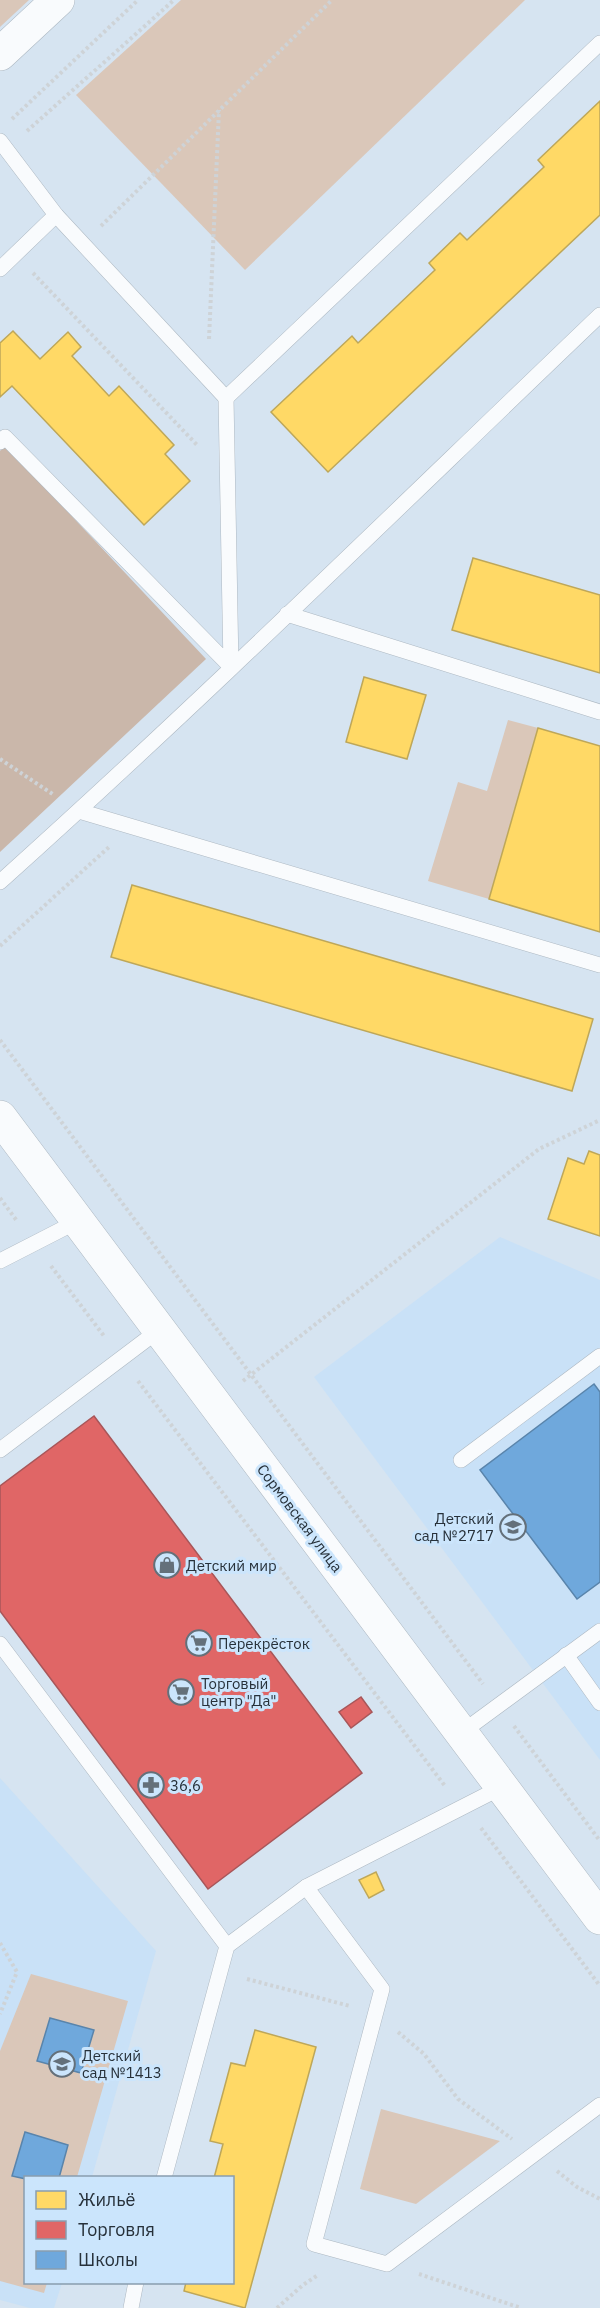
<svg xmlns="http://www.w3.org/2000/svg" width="600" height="2308" viewBox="0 0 600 2308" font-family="'IBM Plex Sans',sans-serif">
	<rect width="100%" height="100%" fill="#d6e4f1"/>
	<!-- built -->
	<g fill="#c9e1f7">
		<polygon points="500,1237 600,1280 600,1760 314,1377"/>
		<polygon points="0,1778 156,1951 92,2177 26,2178 26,2282 62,2283 54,2308 30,2308 0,2300"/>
	</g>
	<!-- green -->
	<g fill="#dac7b9">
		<polygon points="0,0 29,0 0,27"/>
		<polygon points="181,0 525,0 245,270 76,95"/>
		<polygon points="508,720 538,728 489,899 428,881 458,782 487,791"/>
		<polygon points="31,1974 128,2001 77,2177 26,2178 26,2282 47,2283 44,2293 0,2281 0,2051"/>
		<polygon points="381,2109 500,2141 416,2204 360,2189"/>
	</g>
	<!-- forest -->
	<polygon fill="#cab7aa" points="5,445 206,659 0,852 0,451"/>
	<!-- homes -->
	<g fill="#ffd966" stroke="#bea759" stroke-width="1.5">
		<polygon points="600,101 600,215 328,472 271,412 352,336 358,343 435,270 429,263 460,233 467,240 544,167 538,160"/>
		<polygon points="13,331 40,359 68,332 81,347 72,356 109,396 119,386 174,445 165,454 190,481 144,525 12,386 0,397 0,343"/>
		<polygon points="473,558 600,595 600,673 452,630"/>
		<polygon points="364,677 426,695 407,759 346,742"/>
		<polygon points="538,728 600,746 600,932 489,899"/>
		<polygon points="132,885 593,1019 572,1091 111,957"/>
		<polygon points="589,1151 600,1155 600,1236 548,1219 568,1158 584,1164"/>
		<polygon points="376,1872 384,1890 369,1898 359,1880"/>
		<polygon points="255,2030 316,2047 245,2308 184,2291 186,2282 232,2282 232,2178 214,2178 223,2144 210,2141 231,2063 245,2066"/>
	</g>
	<!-- shops -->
	<g fill="#e06666" stroke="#a85659" stroke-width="1.5">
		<polygon points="94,1416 362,1773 208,1889 0,1611 0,1486"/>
		<polygon points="361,1697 372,1712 351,1728 339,1712"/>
	</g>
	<!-- schools -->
	<g fill="#6fa8dc" stroke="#5984ab" stroke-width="1.5">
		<polygon points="594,1384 600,1392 600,1582 577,1599 480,1470"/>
		<polygon points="50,2018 94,2030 81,2073 37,2061"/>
		<polygon points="25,2132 68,2145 59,2178 26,2178 26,2179 12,2176"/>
	</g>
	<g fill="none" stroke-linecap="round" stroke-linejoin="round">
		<!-- lane casing -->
		<g stroke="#adb8c2" stroke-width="16">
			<g id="lane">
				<polyline points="0,141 56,215"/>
				<polyline points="0,269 56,215 226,398 600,43"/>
				<polyline points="0,442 5,437 231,667 226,398"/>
				<polyline points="287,614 600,712"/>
				<polyline points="79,811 600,965"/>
				<path d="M0,882C205,698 401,505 600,315"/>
				<polyline points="0,1261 78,1221"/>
				<polyline points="0,1450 159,1330"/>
				<polyline points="461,1460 600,1356"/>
				<polyline points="0,1644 227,1946"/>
				<polyline points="566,1655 600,1703"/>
				<polyline points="461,1733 600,1631"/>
				<polyline points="306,1887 382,1989 314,2244 387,2264 600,2105"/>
				<polyline points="164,2178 227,1946 306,1887 502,1787"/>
				<polyline points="131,2308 136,2282"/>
			</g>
		</g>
		<!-- secondary casing -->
		<g stroke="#adb8c2" stroke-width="34">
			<g id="secondary">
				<polyline points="0,54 58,0"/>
				<polyline points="0,1117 600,1918"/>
			</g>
		</g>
		<!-- path -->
		<g stroke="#ced3d7" stroke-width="4" stroke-dasharray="3 3" stroke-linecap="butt">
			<polyline points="12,119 138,0"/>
			<polyline points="27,131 174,0"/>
			<polyline points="101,226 332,0"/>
			<polyline points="33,273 198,446"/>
			<polyline points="209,339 219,110"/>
			<polyline points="0,759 54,795"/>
			<polyline points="0,946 109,847"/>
			<polyline points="0,1040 483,1684"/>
			<polyline points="0,1198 17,1221"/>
			<polyline points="51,1266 104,1336"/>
			<polyline points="138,1381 445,1786"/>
			<polyline points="243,1381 539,1149 600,1120"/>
			<polyline points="514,1726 600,1841"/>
			<polyline points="481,1828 600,1986"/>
			<polyline points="0,1943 17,1972 0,2014"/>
			<polyline points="247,1979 350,2006"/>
			<polyline points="398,2032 424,2054 458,2099 512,2139"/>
			<polyline points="557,2171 577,2187 600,2199"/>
			<polyline points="419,2274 521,2308"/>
			<polyline points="277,2308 303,2285 318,2275"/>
		</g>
		<!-- lane -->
		<use href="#lane" stroke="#f9fbfd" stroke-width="15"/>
		<!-- secondary -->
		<use href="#secondary" stroke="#f9fbfd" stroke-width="33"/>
	</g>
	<!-- icons -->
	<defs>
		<g id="school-ring" transform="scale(1.35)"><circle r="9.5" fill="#cbe5fc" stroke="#64707a" stroke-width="1.5"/><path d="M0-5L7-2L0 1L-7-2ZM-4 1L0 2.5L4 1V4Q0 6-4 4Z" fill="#64707a"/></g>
		<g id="shop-ring" transform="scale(1.35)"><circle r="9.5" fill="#cbe5fc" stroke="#64707a" stroke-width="1.5"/><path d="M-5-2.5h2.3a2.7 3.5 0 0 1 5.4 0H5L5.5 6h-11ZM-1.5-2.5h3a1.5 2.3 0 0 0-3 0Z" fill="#64707a"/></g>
		<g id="supermarket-ring" transform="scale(1.35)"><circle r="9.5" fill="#cbe5fc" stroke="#64707a" stroke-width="1.5"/><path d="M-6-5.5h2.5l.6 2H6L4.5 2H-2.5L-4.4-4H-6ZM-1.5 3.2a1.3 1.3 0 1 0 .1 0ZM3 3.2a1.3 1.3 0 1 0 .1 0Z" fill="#64707a"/></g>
		<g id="pharmacy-ring" transform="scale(1.35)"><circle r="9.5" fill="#cbe5fc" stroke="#64707a" stroke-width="1.5"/><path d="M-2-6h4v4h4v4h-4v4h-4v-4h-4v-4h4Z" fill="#64707a"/></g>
	</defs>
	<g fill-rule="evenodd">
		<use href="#school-ring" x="513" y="1527"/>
		<use href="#shop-ring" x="167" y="1565"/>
		<use href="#supermarket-ring" x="199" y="1643"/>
		<use href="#supermarket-ring" x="181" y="1692"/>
		<use href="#pharmacy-ring" x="151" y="1785"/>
		<use href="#school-ring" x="62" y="2064"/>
	</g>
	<g text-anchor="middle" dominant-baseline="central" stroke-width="6" stroke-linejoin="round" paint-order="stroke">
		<!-- street labels -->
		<g font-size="15" fill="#27313a" stroke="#cbe5fc">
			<text transform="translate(300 1518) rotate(53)">Сормовская улица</text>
		</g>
		<!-- poi labels -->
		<g font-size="15" fill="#27313a" stroke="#cbe5fc" text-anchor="start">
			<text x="494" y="1518" text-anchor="end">Детский<tspan x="494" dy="17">сад №2717</tspan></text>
			<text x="186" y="1565">Детский мир</text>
			<text x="218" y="1643">Перекрёсток</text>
			<text x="201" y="1683">Торговый<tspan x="201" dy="17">центр "Да"</tspan></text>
			<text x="170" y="1785">36,6</text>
			<text x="82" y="2055">Детский<tspan x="82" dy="17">сад №1413</tspan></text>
		</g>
	</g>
	<!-- legend -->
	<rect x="24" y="2176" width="210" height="108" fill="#cbe5fc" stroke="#899dae" stroke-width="1.5"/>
	<rect x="36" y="2191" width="30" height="18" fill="#ffd966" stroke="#899dae" stroke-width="1.5"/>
	<text x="78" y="2206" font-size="18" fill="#27313a">Жильё</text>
	<rect x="36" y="2221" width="30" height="18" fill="#e06666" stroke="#899dae" stroke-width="1.5"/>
	<text x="78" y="2236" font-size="18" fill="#27313a">Торговля</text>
	<rect x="36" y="2251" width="30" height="18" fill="#6fa8dc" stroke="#899dae" stroke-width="1.5"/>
	<text x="78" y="2266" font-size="18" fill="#27313a">Школы</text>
</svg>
